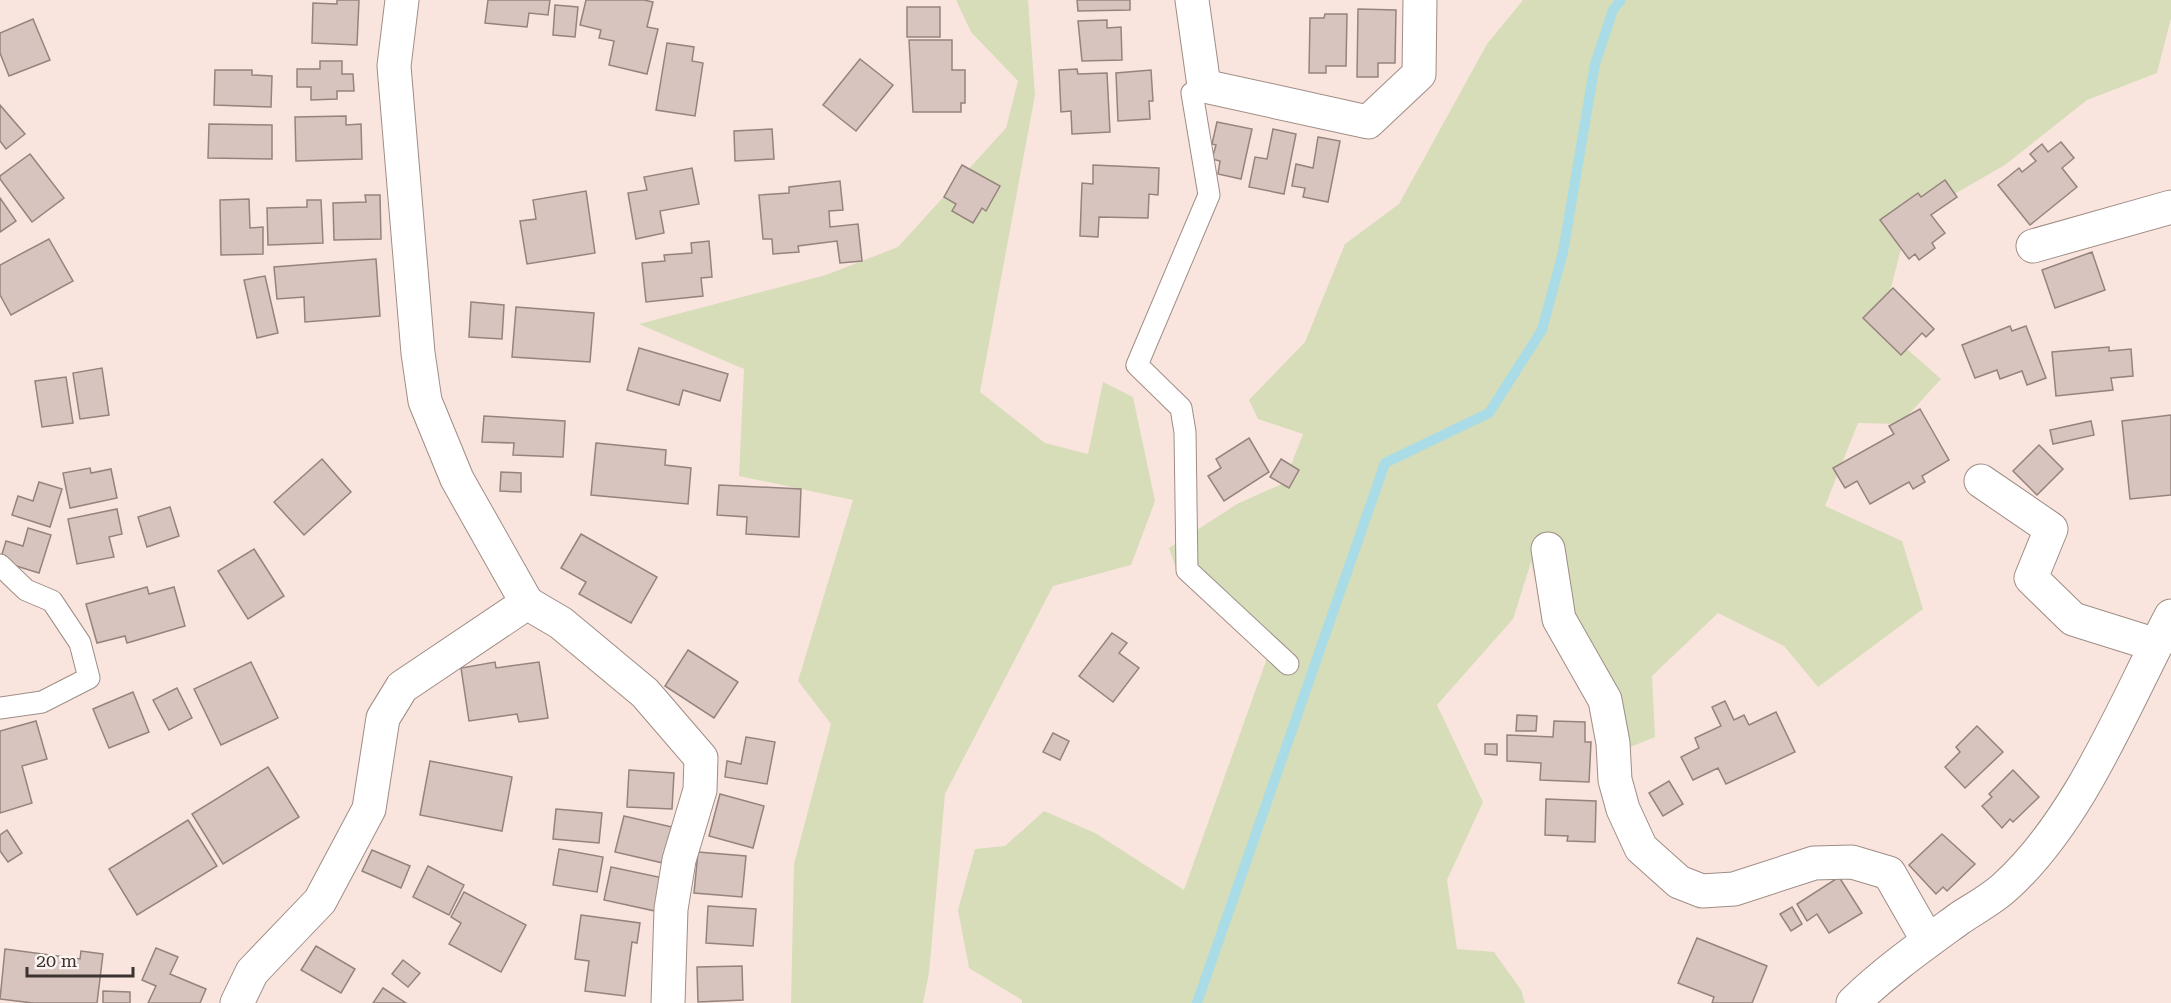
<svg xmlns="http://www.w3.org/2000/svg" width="2171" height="1003" viewBox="0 0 2171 1003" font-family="'Roboto Serif',serif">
	<rect width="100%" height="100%" fill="#f9e5de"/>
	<!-- green -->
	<g fill="#d6ddb8">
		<polygon points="956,0 1028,0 1035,95 980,392 1045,443 1088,454 1103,382 1133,397 1155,501 1131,565 1053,586 945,794 929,973 923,1003 791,1003 794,864 831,724 798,681 853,500 739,476 744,369 639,324 826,275 898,247 1006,128 1018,81 971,32"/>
		<polygon points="1523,0 2171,0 2171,18 2157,73 2087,100 2005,165 1942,201 1905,234 1881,326 1941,379 1900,424 1858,423 1825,506 1902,541 1923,609 1818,687 1784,646 1718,613 1652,676 1655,737 1623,750 1542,609 1531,562 1513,619 1437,705 1483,802 1447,880 1457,949 1494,952 1521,990 1525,1003 1022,1003 1022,1000 969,968 958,910 975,849 1005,846 1044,811 1095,833 1184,890 1271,647 1231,604 1176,568 1169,548 1237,504 1284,483 1303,434 1258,419 1249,400 1305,342 1345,244 1399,204 1487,44"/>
	</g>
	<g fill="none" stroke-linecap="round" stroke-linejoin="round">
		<!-- stream -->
		<polyline stroke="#a9dce6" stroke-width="10" points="1197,1003 1385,463 1489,413 1542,330 1563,252 1595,64 1613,10 1621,0"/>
	</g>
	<!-- building -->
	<g fill="#d8c4be" stroke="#95837d" stroke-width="1.5">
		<polygon points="337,0 359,0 357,45 312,43 313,3 337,4"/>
		<polygon points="488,0 550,0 548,15 529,13 527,27 485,23"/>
		<polygon points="586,0 644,0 653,2 647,27 658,29 647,74 609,65 614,41 599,38 601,30 580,25"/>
		<polygon points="1077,0 1130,0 1130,10 1078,11"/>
		<polygon points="555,5 578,7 575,37 553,35"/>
		<rect x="907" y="7" width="33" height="30"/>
		<polygon points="1358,9 1396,10 1395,63 1378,63 1378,77 1357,77"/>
		<polygon points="1325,14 1347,14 1346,66 1326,66 1326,73 1309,73 1310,18 1324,18"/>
		<polygon points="33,19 50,60 9,76 0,53 0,33"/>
		<polygon points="1107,20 1107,28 1121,27 1122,60 1082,61 1078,21"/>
		<polygon points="909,40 952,40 952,70 965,70 965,103 961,103 961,112 913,112"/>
		<polygon points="667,43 694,47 692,61 703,63 695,116 656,110"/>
		<polygon points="860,59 893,85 856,131 823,105"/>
		<polygon points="320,61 342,61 342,74 353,74 354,91 337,91 337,99 311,100 311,87 297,87 297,69 320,69"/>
		<polygon points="1077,69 1078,74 1107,73 1110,132 1072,134 1071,111 1061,112 1059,70"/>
		<polygon points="215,70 252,70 252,75 272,76 271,107 214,105"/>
		<polygon points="1151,70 1153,101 1149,101 1150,119 1118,121 1116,73"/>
		<polygon points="0,105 25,134 6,149 0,141"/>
		<polygon points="346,116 346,125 361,124 362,159 296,161 295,117"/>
		<polygon points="1217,122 1252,129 1241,179 1218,174 1220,161 1212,159 1216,145 1212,144"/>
		<polygon points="209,124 272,125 272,159 208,158"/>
		<polygon points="772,129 774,159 735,161 734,131"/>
		<polygon points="1273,129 1296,134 1284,194 1249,187 1255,157 1267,159"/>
		<polygon points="1318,137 1340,141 1328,202 1303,197 1305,188 1292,186 1296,164 1313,168"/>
		<polygon points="2061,142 2074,158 2062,168 2077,187 2030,225 1998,185 2019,168 2022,172 2036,161 2030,154 2042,144 2048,152"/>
		<polygon points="30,154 64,198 32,222 0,179 0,176"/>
		<polygon points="962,165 1000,186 986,211 982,208 973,223 952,211 956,204 944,197"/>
		<polygon points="1093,165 1159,168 1158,195 1149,194 1148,218 1099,217 1098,237 1080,236 1082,183 1093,184"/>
		<polygon points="692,168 699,204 660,211 664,233 636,239 628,193 647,190 644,177"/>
		<polygon points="1945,180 1957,197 1931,215 1945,233 1932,243 1935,248 1919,260 1915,254 1909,259 1880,220 1918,193 1921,197"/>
		<polygon points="840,181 843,210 829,211 830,227 858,224 862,261 840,263 837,241 798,246 799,252 773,254 772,239 763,239 759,195 789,193 789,187"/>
		<polygon points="586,191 595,253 527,264 520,221 536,219 533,200"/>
		<polygon points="365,195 380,195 381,239 334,240 333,203 366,202"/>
		<polygon points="0,198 16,221 0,232"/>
		<polygon points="249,199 250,228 263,227 263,254 221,255 220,200"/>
		<polygon points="307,200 321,200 323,243 268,245 267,208 307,207"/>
		<polygon points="49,239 73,281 11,315 0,295 0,265"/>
		<polygon points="709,241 712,277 701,278 703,296 646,302 642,263 665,261 664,255 692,253 691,243"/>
		<polygon points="2092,252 2105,290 2055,308 2042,270"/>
		<polygon points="376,259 380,316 305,322 304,297 277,299 274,267"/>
		<polygon points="265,276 278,333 257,338 244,280"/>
		<polygon points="1893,288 1934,329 1926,337 1922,333 1901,355 1863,318"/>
		<polygon points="471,302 504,305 502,339 469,337"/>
		<polygon points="516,307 594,313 590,362 512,357"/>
		<polygon points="2010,326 2012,331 2026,326 2046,378 2027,385 2022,371 2000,379 1997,370 1975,378 1962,345"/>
		<polygon points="2109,347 2109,351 2131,349 2133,376 2111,378 2113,390 2056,396 2052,352"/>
		<polygon points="639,348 728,374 720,401 683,390 679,405 627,390"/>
		<polygon points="102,368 109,415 80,419 73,373"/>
		<polygon points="66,377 73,423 42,427 35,381"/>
		<polygon points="1920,409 1949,460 1922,476 1925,482 1913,489 1909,482 1870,504 1857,481 1845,488 1833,468 1894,434 1889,426"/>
		<polygon points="2171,415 2171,495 2130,499 2122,421"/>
		<polygon points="484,416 565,421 563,457 513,455 514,443 482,442"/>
		<polygon points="2091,421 2094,435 2053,444 2050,430"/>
		<polygon points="1249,438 1269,472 1224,501 1208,476 1221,468 1216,459"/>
		<polygon points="596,443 666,450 665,465 691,468 688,504 591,495"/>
		<polygon points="2039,445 2063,469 2037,495 2013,471"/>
		<polygon points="322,459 351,492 304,535 274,502"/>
		<polygon points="1281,459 1299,470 1289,488 1270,477"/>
		<polygon points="90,468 91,473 111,469 117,498 70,508 63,473"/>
		<polygon points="501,472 521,473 521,492 500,491"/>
		<polygon points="39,482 62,489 50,527 12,515 18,496 33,501"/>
		<polygon points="719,485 801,489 799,537 746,534 747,517 717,515"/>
		<polygon points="170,507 179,536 147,547 138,517"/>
		<polygon points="117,509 122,534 109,537 114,557 77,564 68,519"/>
		<polygon points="28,528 51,535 39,573 0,561 6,541 23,546"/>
		<polygon points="581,534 657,577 631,623 579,594 586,582 561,568"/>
		<polygon points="254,549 284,596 248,619 218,571"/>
		<polygon points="147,587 149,594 174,587 185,626 127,643 125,636 97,643 86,604"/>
		<polygon points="1112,633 1127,643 1119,653 1139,668 1113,702 1079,676"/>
		<polygon points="688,650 738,682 714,718 665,686"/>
		<polygon points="251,662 278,718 221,745 194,689"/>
		<polygon points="495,662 496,668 539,662 548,718 519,722 517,714 469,721 461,668"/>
		<polygon points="177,688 192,718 169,730 153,700"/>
		<polygon points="133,692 149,732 109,748 93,709"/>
		<polygon points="1725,701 1734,720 1744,715 1749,725 1776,712 1795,752 1726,784 1718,768 1693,780 1681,757 1699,748 1695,738 1721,726 1712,707"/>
		<polygon points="1517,715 1537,716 1536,731 1516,731"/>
		<polygon points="36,721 47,759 22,766 32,803 0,813 0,731"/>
		<polygon points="1554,721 1585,722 1585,742 1591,742 1589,782 1540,780 1541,763 1507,761 1507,735 1553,737"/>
		<polygon points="1977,726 2003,752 1965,788 1945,767 1960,752 1956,747"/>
		<polygon points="1053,733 1069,741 1060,760 1043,752"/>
		<polygon points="746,737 775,742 767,784 725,777 727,761 741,764"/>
		<polygon points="1485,744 1497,744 1497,755 1485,754"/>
		<polygon points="430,761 512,777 502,831 420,815"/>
		<polygon points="268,767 299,817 223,864 192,814"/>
		<polygon points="629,770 674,773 672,809 627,807"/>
		<polygon points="2013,770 2039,797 2013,822 2010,819 2002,828 1982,806 1992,797 1989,794"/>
		<polygon points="1669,781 1683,804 1663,816 1649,793"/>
		<polygon points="720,794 764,806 753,848 709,836"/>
		<polygon points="1546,799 1596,801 1595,842 1567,841 1568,836 1545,835"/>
		<polygon points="556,809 602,813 599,843 553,839"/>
		<polygon points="624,816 672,827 663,863 615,852"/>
		<polygon points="188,820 217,866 137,915 109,869"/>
		<polygon points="7,830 22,853 8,862 0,851 0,835"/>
		<polygon points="1942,834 1975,864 1947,891 1943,887 1936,894 1909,865"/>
		<polygon points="559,849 603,857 597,892 553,885"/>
		<polygon points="372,850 410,866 401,888 362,871"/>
		<polygon points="698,852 746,856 742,897 694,893"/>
		<polygon points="428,866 464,885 449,915 413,897"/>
		<polygon points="611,867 663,878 655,911 604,900"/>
		<polygon points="1839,877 1862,913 1829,933 1817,914 1807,921 1797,904"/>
		<polygon points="464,892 526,925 501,972 449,944 461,923 451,917"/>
		<polygon points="708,906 756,909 753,946 706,943"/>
		<polygon points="1792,907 1802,924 1791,931 1780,914"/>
		<polygon points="581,915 640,923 637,943 632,942 625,996 585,991 589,961 575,959"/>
		<polygon points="1697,938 1767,966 1752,1003 1712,1003 1714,997 1678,983"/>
		<polygon points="316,946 355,969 341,993 301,970"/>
		<polygon points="156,948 178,957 170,974 206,989 200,1003 148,1003 156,986 142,980"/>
		<polygon points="5,949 80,959 81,951 103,954 97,1003 33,1003 0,999"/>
		<polygon points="403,960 420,973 408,987 392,974"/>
		<polygon points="742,966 743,1000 698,1002 697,967"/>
		<polygon points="383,988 406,1003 373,1003"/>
		<polygon points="103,991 130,992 130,1003 103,1003"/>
	</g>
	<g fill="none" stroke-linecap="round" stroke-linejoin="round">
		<!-- lane casing -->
		<g stroke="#9f8d86" stroke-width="23">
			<g id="lane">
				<polyline points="1204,86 1192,93 1209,195 1137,365 1181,408 1185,432 1187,570 1288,664"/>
				<polyline points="0,565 26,590 52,601 80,643 89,678 42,702 0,708"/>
			</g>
		</g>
		<!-- street casing -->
		<g stroke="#9f8d86" stroke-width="35">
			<g id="street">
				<polyline points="1192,0 1204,86 1368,122 1419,74 1420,0"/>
				<polyline points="2033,246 2171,207"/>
				<polyline points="1981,481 2051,529 2031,578 2073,619 2156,645"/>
				<polyline points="1548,549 1559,619 1605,700 1613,743 1615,780 1623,809 1641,848 1679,882 1702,891 1734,889 1814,863 1852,862 1889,873 1928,941"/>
				<polyline points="527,603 561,623 645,693 701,758 700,790 679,860 671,909 668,1003"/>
				<polyline points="237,1003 252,972 320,901 369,809 383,718 402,687 527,603 457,479 425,401 418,353 394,66 402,0"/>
			</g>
		</g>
		<!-- secondary casing -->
		<g stroke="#9f8d86" stroke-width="35">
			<path id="secondary" d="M1853,1003C1886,971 1923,945 1960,918C1975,908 1992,899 2005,887C2080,819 2124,705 2171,616"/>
		</g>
		<!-- lane -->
		<use href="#lane" stroke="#fff" stroke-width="21"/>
		<!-- street -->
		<use href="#street" stroke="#fff" stroke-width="33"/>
		<!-- secondary -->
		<use href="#secondary" stroke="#fff" stroke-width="33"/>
	</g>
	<!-- scale -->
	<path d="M27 967v9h106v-9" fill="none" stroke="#3a3330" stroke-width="3"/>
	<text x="36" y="967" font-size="18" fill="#3a3330" stroke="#fdf5f2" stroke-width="4.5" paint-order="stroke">20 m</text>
</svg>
